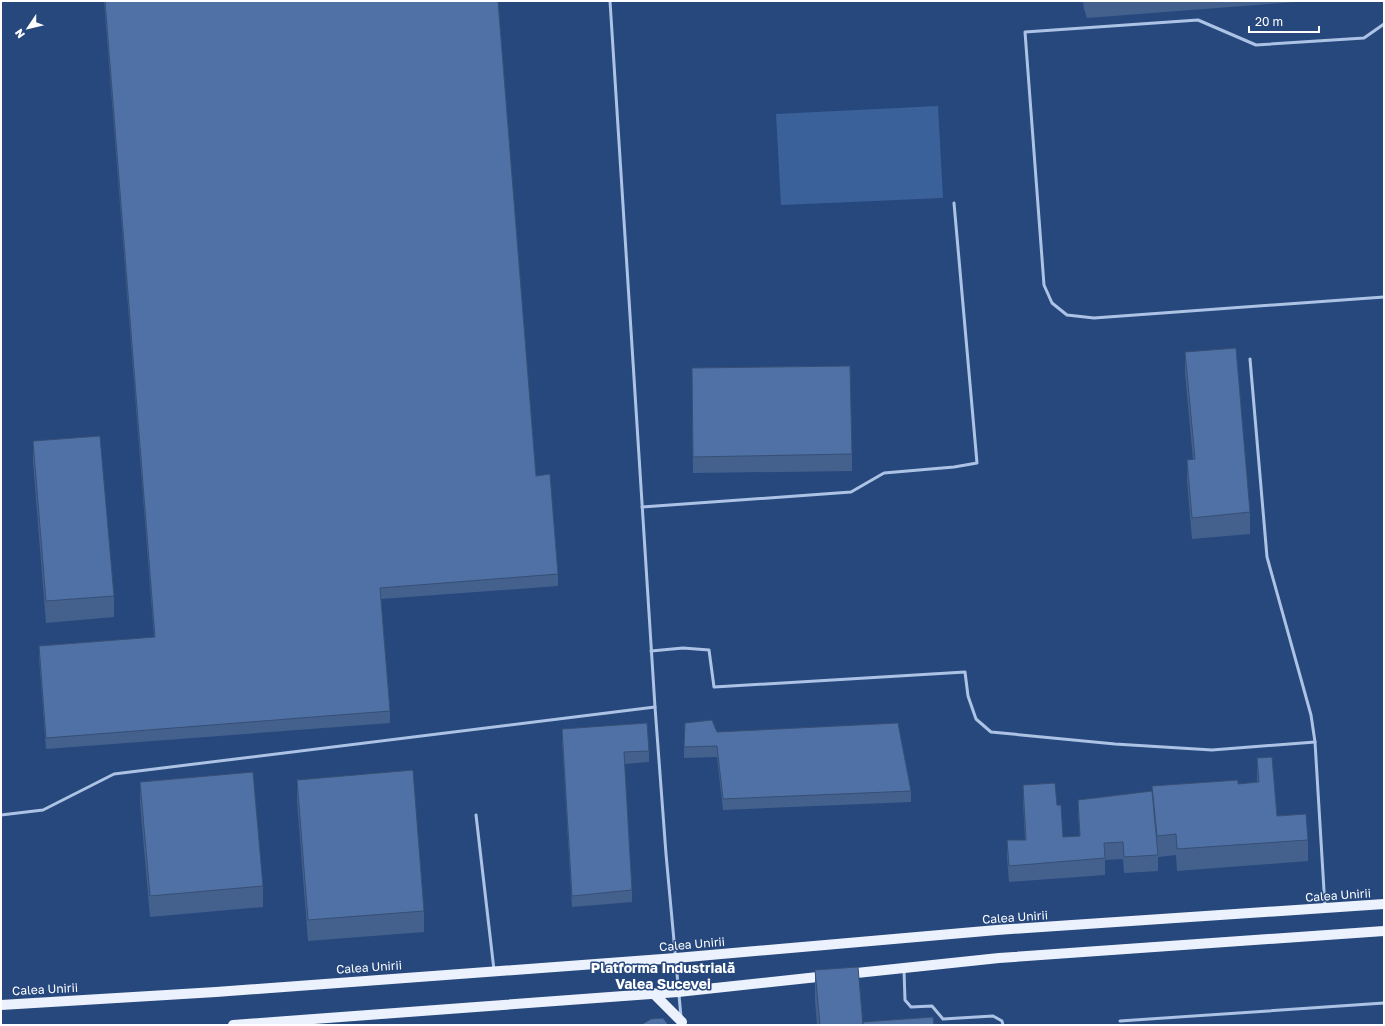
<svg xmlns="http://www.w3.org/2000/svg" width="1385" height="1026" viewBox="0 0 1385 1026" font-family="'Golos Text',sans-serif">
	<rect width="100%" height="100%" fill="#27487d"/>
	<!-- green -->
	<polygon fill="#3b619a" points="938,106 943,198 781,205 776,114"/>
	<g fill="none" stroke-linecap="round" stroke-linejoin="round">
		<!-- service -->
		<g stroke="#acc3e5" stroke-width="3">
			<polyline points="610,1 655,707 666,854 681,1017"/>
			<polyline points="1384,24 1364,38 1256,45 1198,20 1025,32 1044,285 1052,303 1067,315 1094,318 1384,297"/>
			<polyline points="1250,359 1267,557 1311,715 1315,742 1325,907"/>
			<polyline points="642,507 851,492 884,473 954,467 977,463 954,203"/>
			<polyline points="651,651 683,648 709,650 714,687 965,672 968,696 976,719 991,732 1115,744 1212,750 1315,742"/>
			<polyline points="1,815 43,810 114,774 655,707"/>
			<polyline points="476,815 494,970"/>
			<polyline points="904,970 905,1000 911,1007 932,1006 943,1019 993,1016 1002,1021 1003,1025"/>
			<polyline points="1120,1021 1384,1003"/>
		</g>
		<!-- primary -->
		<g stroke="#ecf2fd" stroke-width="10">
			<polyline points="847,974 999,958 1384,931"/>
			<polyline points="653,993 682,1022"/>
			<polyline points="1,1005 216,992 676,958 997,930 1384,904"/>
			<polyline points="233,1025 678,992 827,976"/>
		</g>
	</g>
	<!-- wall -->
	<g fill="#44618e">
		<polygon points="104,1 498,1 536,476 558,574 558,586 381,599 390,711 390,723 46,749 39,658 39,646 154,637"/>
		<polygon points="1083,1 1308,1 1087,18 1084,9"/>
		<polygon points="1185,352 1250,512 1250,534 1192,539 1187,481 1187,460 1193,459 1185,373"/>
		<polygon points="692,385 852,454 852,471 693,473"/>
		<polygon points="33,441 114,596 114,617 46,623 33,462"/>
		<polygon points="562,729 649,751 649,762 624,764 632,890 632,902 572,907 562,740"/>
		<polygon points="717,732 911,791 911,802 723,810 717,757 684,758 684,747"/>
		<polygon points="1257,758 1277,816 1308,840 1308,861 1177,871 1176,855 1158,857 1158,871 1124,873 1123,859 1105,860 1105,875 1009,882 1007,857 1007,840 1025,840 1023,802 1023,785 1057,805 1063,837 1080,836 1078,817 1078,800 1152,791 1152,786 1238,784 1257,782"/>
		<polygon points="297,780 424,911 424,932 308,941 297,801"/>
		<polygon points="140,782 263,886 263,907 150,917 140,803"/>
		<polygon points="815,970 863,1022 934,1025 817,1025 815,1000"/>
	</g>
	<!-- building -->
	<g fill="#4f71a5" stroke="#374f74">
		<polygon points="105,1 498,1 536,476 550,474 558,574 380,588 390,711 46,738 39,646 155,637"/>
		<polygon points="1236,348 1250,512 1192,518 1187,460 1195,459 1185,352"/>
		<polygon points="850,366 852,454 693,457 692,368"/>
		<polygon points="100,436 114,596 46,601 33,441"/>
		<polygon points="712,720 717,732 898,723 911,791 723,799 717,746 684,747 685,723"/>
		<polygon points="647,723 649,751 624,752 632,890 572,896 562,729"/>
		<polygon points="1272,757 1277,816 1306,814 1308,840 1177,849 1176,834 1157,836 1152,786 1238,780 1238,784 1259,782 1257,758"/>
		<polygon points="413,770 424,911 308,920 297,780"/>
		<polygon points="253,772 263,886 150,896 140,782"/>
		<polygon points="1055,783 1057,805 1061,805 1063,837 1080,836 1078,800 1152,791 1158,855 1124,857 1123,842 1104,843 1105,858 1009,866 1007,840 1026,840 1023,785"/>
		<polygon points="858,967 863,1025 820,1025 815,970"/>
		<polygon points="933,1017 934,1025 863,1025 863,1022"/>
		<polygon points="663,1018 667,1023 667,1025 641,1025 651,1019"/>
	</g>
	<g text-anchor="middle" dominant-baseline="central" stroke-width="3" stroke-linejoin="round" paint-order="stroke">
		<!-- street labels -->
		<g font-size="12" fill="#fff" stroke="#27487d">
			<text transform="translate(1338 895) rotate(-4)">Calea Unirii</text>
			<text transform="translate(1015 917) rotate(-4)">Calea Unirii</text>
			<text transform="translate(692 944) rotate(-5)">Calea Unirii</text>
			<text transform="translate(369 967) rotate(-4)">Calea Unirii</text>
			<text transform="translate(45 989) rotate(-3)">Calea Unirii</text>
		</g>
		<!-- quarter labels -->
		<g font-size="14" font-weight="bold" fill="#fff" stroke="#27487d">
			<text x="663" y="967">Platforma Industrială<tspan x="663" dy="16">Valea Sucevei</tspan></text>
		</g>
	</g>
	<!-- border -->
	<rect width="1385" height="1026" fill="none" stroke="#ffffff" stroke-width="4"/>
	<!-- north arrow -->
	<g transform="translate(28 28) rotate(235)" stroke="#27487d" stroke-width="3" paint-order="stroke">
	<path d="M0-3L7 15L0 10L-7 15Z" fill="#ffffff"/>
	<text y="-6" font-size="11" font-weight="bold" text-anchor="middle" fill="#ffffff">N</text>
	</g>
	<!-- scale -->
	<path d="M1249 26v6h70v-6" fill="none" stroke="#ffffff" stroke-width="2"/>
	<text x="1255" y="26" font-size="12" fill="#ffffff" stroke="#27487d" stroke-width="3" paint-order="stroke">20 m</text>
</svg>
